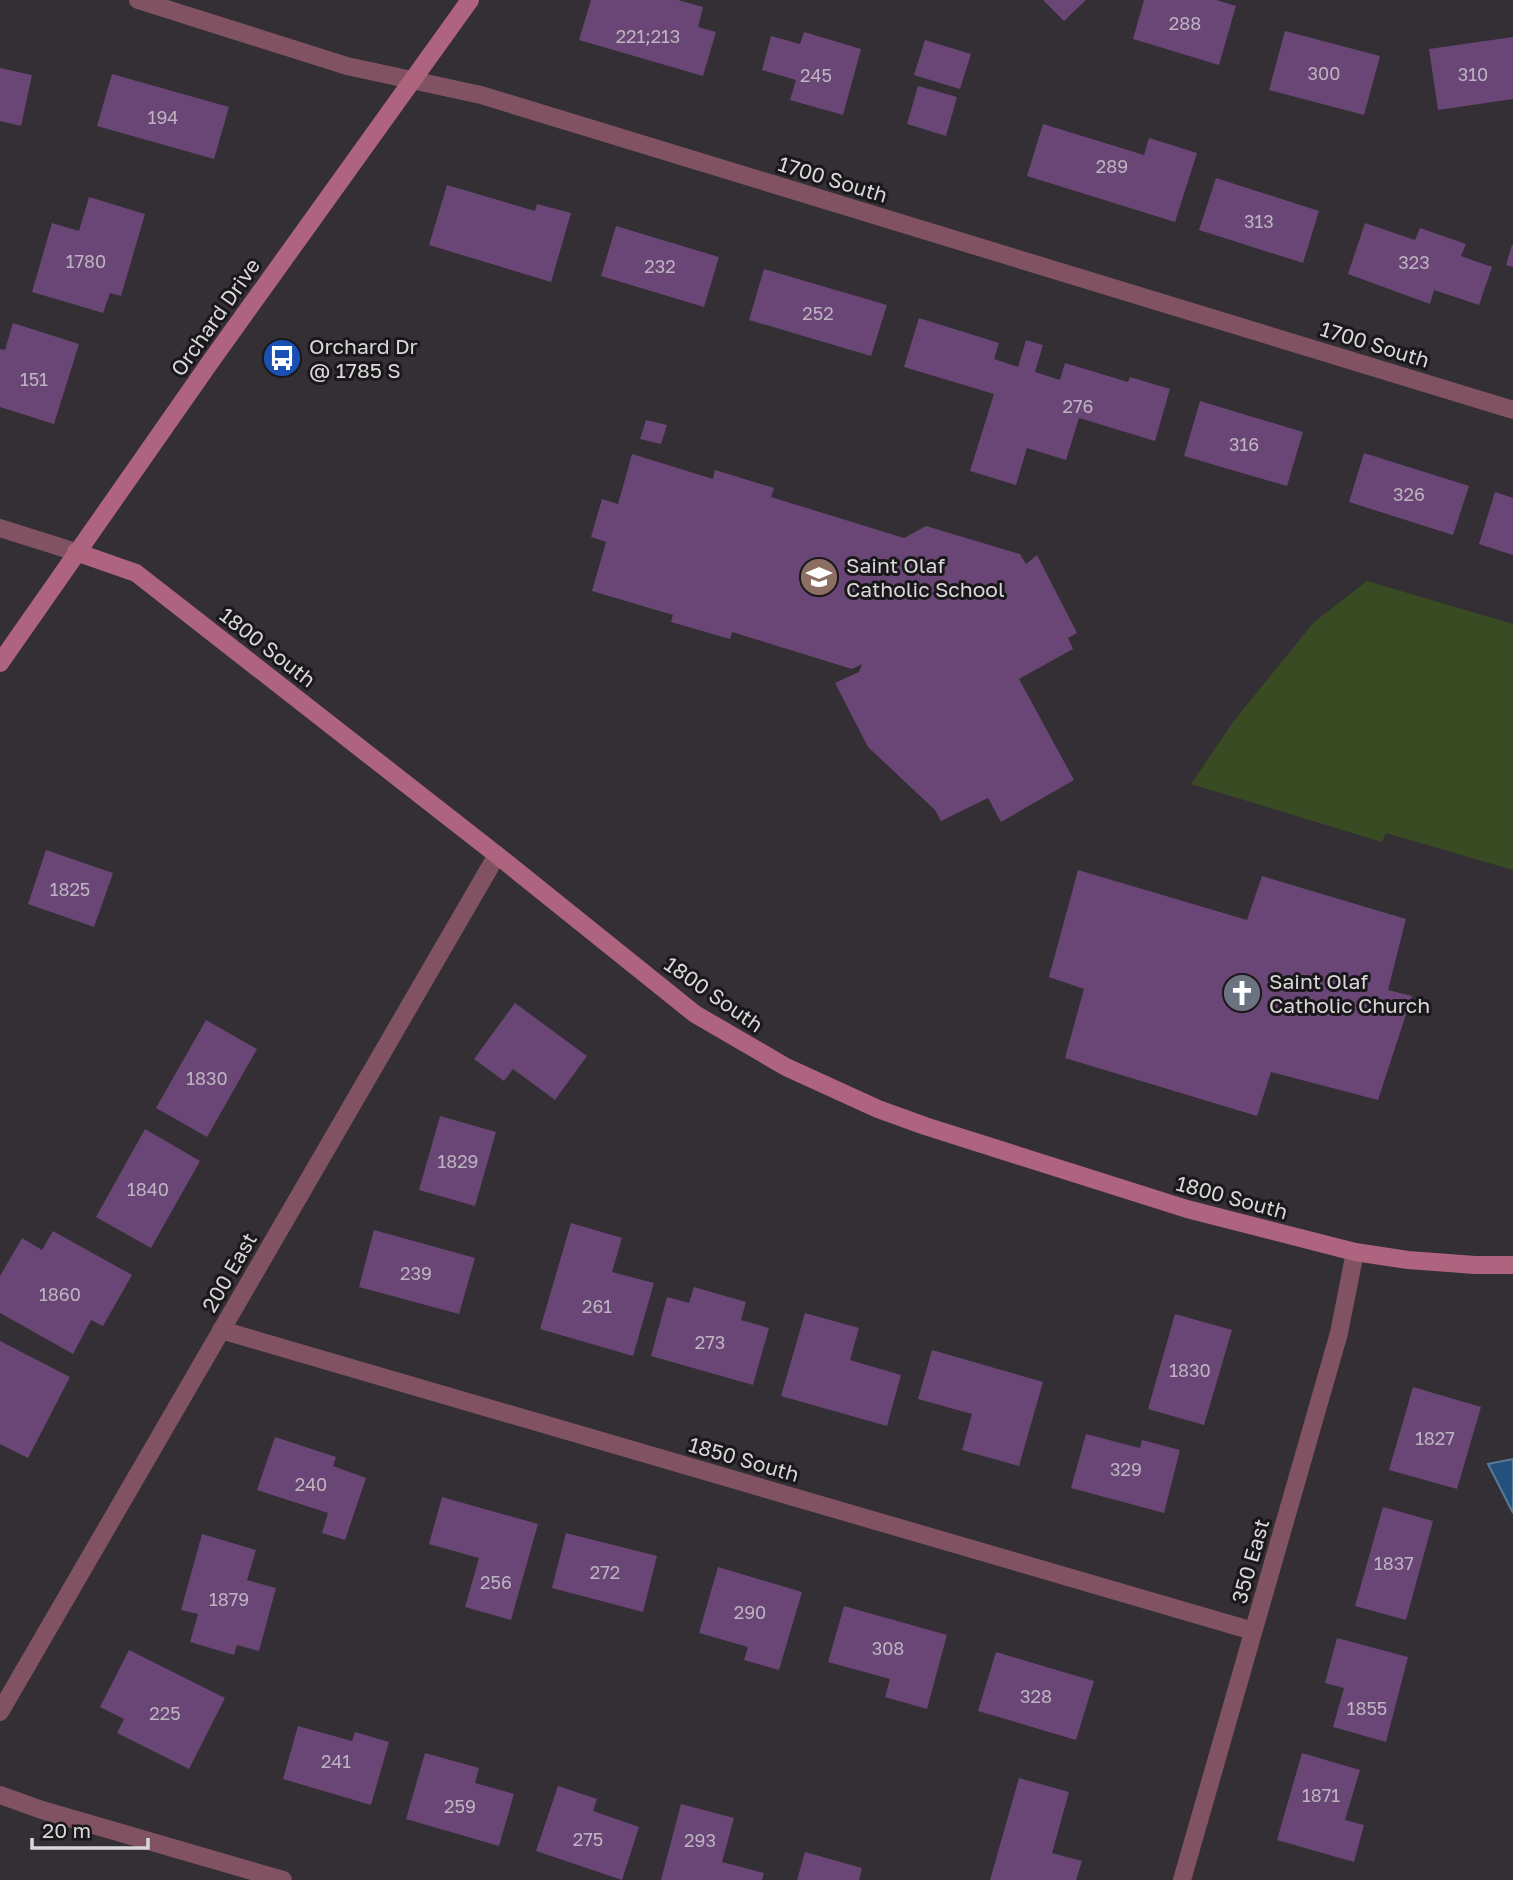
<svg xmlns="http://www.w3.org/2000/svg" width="1513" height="1880" viewBox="0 0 1513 1880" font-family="'Golos Text',sans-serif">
	<rect width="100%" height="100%" fill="#332f34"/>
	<!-- green -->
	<polygon fill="#384b23" points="1367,581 1513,624 1513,870 1386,833 1382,842 1191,784 1233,722 1314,622"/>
	<!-- water -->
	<polygon fill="#24517b" stroke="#5a7998" stroke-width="2" points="1513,1459 1513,1513 1488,1464"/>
	<!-- building -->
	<g fill="#694675">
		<polygon points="591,0 678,0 703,7 698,27 716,32 703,76 579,40"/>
		<polygon points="1043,0 1086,0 1064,21"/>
		<polygon points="1144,0 1216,0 1236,6 1219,65 1133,39"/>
		<polygon points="1285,31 1380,56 1364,115 1269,90"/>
		<polygon points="804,32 861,49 843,115 790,100 796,80 762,70 771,36 800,44"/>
		<polygon points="1513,37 1513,99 1438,110 1429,49"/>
		<polygon points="925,40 971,54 960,89 914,75"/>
		<polygon points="0,68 32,75 21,126 0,121"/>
		<polygon points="112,74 229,107 214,159 97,126"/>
		<polygon points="918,86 957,97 946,136 907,124"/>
		<polygon points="1043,124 1144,155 1149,138 1197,153 1175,222 1027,176"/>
		<polygon points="1216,178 1319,211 1303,263 1199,230"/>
		<polygon points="447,185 535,211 537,204 571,213 551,282 429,245"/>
		<polygon points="89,197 145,214 121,296 110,293 103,313 32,292 52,223 79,231"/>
		<polygon points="1365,223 1415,240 1420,228 1466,244 1461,256 1492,267 1479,305 1434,290 1430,304 1348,274"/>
		<polygon points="616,226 719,257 704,307 601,276"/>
		<polygon points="1512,245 1513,245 1513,267 1506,265"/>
		<polygon points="764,269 887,305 871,356 749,320"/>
		<polygon points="919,318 999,343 994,359 1018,367 1026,340 1043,345 1035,372 1060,380 1065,363 1128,382 1130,377 1170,389 1155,441 1079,418 1066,460 1027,448 1016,485 970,471 994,394 904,367"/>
		<polygon points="13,323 79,344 54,424 0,407 0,349 5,350"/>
		<polygon points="1200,401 1303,432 1287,486 1184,456"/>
		<polygon points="646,420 667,425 661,444 640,439"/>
		<polygon points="1364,453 1469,486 1453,535 1349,502"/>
		<polygon points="632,454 713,479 715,470 774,488 771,497 904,538 926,526 1020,554 1026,564 1037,555 1077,633 1068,638 1073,649 1019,679 1074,780 1001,822 988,798 941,821 935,810 868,747 835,683 859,672 862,664 852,669 732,632 730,639 671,622 673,615 592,591 606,542 591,537 602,499 618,504"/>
		<polygon points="1495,492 1513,498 1513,555 1479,544"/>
		<polygon points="46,850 113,873 94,927 28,904"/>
		<polygon points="1078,870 1247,920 1262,876 1406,919 1388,990 1412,996 1378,1100 1271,1072 1257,1116 1065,1058 1084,989 1049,977"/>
		<polygon points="515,1003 587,1056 555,1100 513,1069 504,1081 474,1059"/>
		<polygon points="206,1020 257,1049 207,1137 156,1108"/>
		<polygon points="440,1116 496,1132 475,1206 419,1190"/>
		<polygon points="145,1129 200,1161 151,1248 96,1217"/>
		<polygon points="571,1223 622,1238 612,1272 654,1283 633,1356 540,1329"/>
		<polygon points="374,1230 475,1258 459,1314 359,1287"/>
		<polygon points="53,1231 132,1275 103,1326 91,1320 73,1354 0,1313 0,1276 22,1238 42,1250"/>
		<polygon points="694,1287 746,1302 741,1320 769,1328 753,1385 651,1356 667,1297 689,1303"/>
		<polygon points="805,1313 859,1328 850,1360 901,1375 887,1426 781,1396"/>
		<polygon points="1175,1314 1232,1330 1204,1425 1148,1409"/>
		<polygon points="0,1341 70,1377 28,1458 0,1444"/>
		<polygon points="932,1350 1043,1382 1019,1466 962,1450 972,1414 918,1399"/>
		<polygon points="1413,1387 1481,1407 1457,1489 1389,1470"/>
		<polygon points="1086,1434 1140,1448 1142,1440 1180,1450 1164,1513 1071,1488"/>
		<polygon points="275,1437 336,1457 333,1466 366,1478 345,1540 322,1533 328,1513 257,1490"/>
		<polygon points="442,1497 538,1524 511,1620 465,1607 479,1558 429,1544"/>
		<polygon points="1383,1507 1433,1521 1406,1620 1355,1606"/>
		<polygon points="566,1533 657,1556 643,1612 552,1588"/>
		<polygon points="202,1534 256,1550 247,1580 276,1588 259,1651 237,1645 234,1655 190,1642 198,1614 181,1610"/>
		<polygon points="718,1567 802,1592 779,1670 744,1660 748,1647 699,1633"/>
		<polygon points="844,1606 947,1635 927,1709 885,1697 890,1679 828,1662"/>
		<polygon points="1337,1638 1408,1657 1386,1742 1333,1727 1344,1688 1325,1683"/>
		<polygon points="129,1650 225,1698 189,1769 117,1733 124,1719 100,1707"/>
		<polygon points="996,1652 1094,1681 1076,1740 978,1711"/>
		<polygon points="298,1726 352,1741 355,1732 389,1742 371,1805 283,1779"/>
		<polygon points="425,1753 479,1768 475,1783 514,1794 499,1846 406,1819"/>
		<polygon points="1302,1753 1360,1770 1345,1820 1364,1825 1354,1862 1277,1840"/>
		<polygon points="1019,1778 1069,1792 1052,1853 1082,1861 1076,1880 990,1880"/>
		<polygon points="558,1786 597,1799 593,1811 639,1827 622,1880 536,1851"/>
		<polygon points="681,1804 734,1818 722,1862 764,1873 762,1880 661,1880"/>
		<polygon points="805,1852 862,1868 859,1880 797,1880"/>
	</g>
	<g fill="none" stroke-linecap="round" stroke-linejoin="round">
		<!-- minor -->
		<g stroke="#815362" stroke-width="18">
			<polyline points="138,0 347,66 481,95 1513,410"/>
			<polyline points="221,1330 1253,1631"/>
			<polyline points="0,1712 497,855"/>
			<polyline points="0,1795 42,1810 283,1880"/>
			<polyline points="1182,1880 1339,1333 1355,1252"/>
		</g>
		<!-- tertiary -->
		<polyline stroke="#815362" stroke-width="18" points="0,528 76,552"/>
		<!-- secondary -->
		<g stroke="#ae647e" stroke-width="18">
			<polyline points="76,552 136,573 497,855 695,1014 786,1067 878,1109 925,1126 1187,1209 1355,1252 1408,1260 1475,1265 1513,1265"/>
			<polyline points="0,663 211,361 470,0"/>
		</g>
	</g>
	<!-- icons -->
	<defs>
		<g id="bus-disc" transform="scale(2.0125)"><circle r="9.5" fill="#1a4fb4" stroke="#1a181a"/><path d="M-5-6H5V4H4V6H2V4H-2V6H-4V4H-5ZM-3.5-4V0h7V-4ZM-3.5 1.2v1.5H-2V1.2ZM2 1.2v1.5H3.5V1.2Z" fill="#fff"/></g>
		<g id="school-disc" transform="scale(2.0125)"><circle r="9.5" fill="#8d6e63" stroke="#1a181a"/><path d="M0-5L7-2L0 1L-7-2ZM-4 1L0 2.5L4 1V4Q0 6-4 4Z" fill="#fff"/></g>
		<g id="church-disc" transform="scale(2.0125)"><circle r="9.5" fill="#6b7280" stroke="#1a181a"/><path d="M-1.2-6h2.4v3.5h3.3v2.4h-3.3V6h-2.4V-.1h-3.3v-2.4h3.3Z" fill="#fff"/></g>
	</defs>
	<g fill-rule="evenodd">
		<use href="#bus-disc" x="282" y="358"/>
		<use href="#school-disc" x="819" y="577"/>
		<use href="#church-disc" x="1242" y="993"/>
	</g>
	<g text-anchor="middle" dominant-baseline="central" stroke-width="6" stroke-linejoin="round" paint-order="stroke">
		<!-- number labels -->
		<g font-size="18" fill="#bdb3c1">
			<text x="1185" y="23">288</text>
			<text x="648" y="36">221;213</text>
			<text x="1324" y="73">300</text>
			<text x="1473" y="74">310</text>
			<text x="816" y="75">245</text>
			<text x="163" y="117">194</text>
			<text x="1112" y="166">289</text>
			<text x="1259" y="221">313</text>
			<text x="86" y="261">1780</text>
			<text x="1414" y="262">323</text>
			<text x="660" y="266">232</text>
			<text x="818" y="313">252</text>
			<text x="34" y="379">151</text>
			<text x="1078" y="406">276</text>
			<text x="1244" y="444">316</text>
			<text x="1409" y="494">326</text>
			<text x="70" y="889">1825</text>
			<text x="207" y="1078">1830</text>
			<text x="458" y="1161">1829</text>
			<text x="148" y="1189">1840</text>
			<text x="416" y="1273">239</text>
			<text x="60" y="1294">1860</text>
			<text x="597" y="1306">261</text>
			<text x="710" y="1342">273</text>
			<text x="1190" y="1370">1830</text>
			<text x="1435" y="1438">1827</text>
			<text x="1126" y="1469">329</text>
			<text x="311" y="1484">240</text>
			<text x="1394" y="1563">1837</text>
			<text x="605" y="1572">272</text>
			<text x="496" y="1582">256</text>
			<text x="229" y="1599">1879</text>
			<text x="750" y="1612">290</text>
			<text x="888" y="1648">308</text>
			<text x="1036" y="1696">328</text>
			<text x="1367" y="1708">1855</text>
			<text x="165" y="1713">225</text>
			<text x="336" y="1761">241</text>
			<text x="1321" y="1795">1871</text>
			<text x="460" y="1806">259</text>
			<text x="588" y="1839">275</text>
			<text x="700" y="1840">293</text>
		</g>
		<!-- street labels -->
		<g font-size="21" fill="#d9d7da" stroke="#1a181a">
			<text transform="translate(833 179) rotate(17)">1700 South</text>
			<text transform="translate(215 317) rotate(-55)">Orchard Drive</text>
			<text transform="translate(1375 344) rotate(17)">1700 South</text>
			<text transform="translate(268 647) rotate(38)">1800 South</text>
			<text transform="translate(714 994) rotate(35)">1800 South</text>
			<text transform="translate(1232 1197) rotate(15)">1800 South</text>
			<text transform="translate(229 1272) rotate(-60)">200 East</text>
			<text transform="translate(744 1459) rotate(16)">1850 South</text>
			<text transform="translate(1250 1561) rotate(-74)">350 East</text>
		</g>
		<!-- poi labels -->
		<g font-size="21" fill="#d9d7da" stroke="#1a181a" text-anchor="start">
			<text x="309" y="346">Orchard Dr<tspan x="309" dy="24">@ 1785 S</tspan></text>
			<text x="846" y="565">Saint Olaf<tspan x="846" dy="24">Catholic School</tspan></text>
			<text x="1269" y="981">Saint Olaf<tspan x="1269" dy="24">Catholic Church</tspan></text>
		</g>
	</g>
	<!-- scale -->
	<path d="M32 1838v10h116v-10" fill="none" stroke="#d9d7da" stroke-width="3.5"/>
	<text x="42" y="1838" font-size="21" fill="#d9d7da" stroke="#1a181a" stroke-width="5" paint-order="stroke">20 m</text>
</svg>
